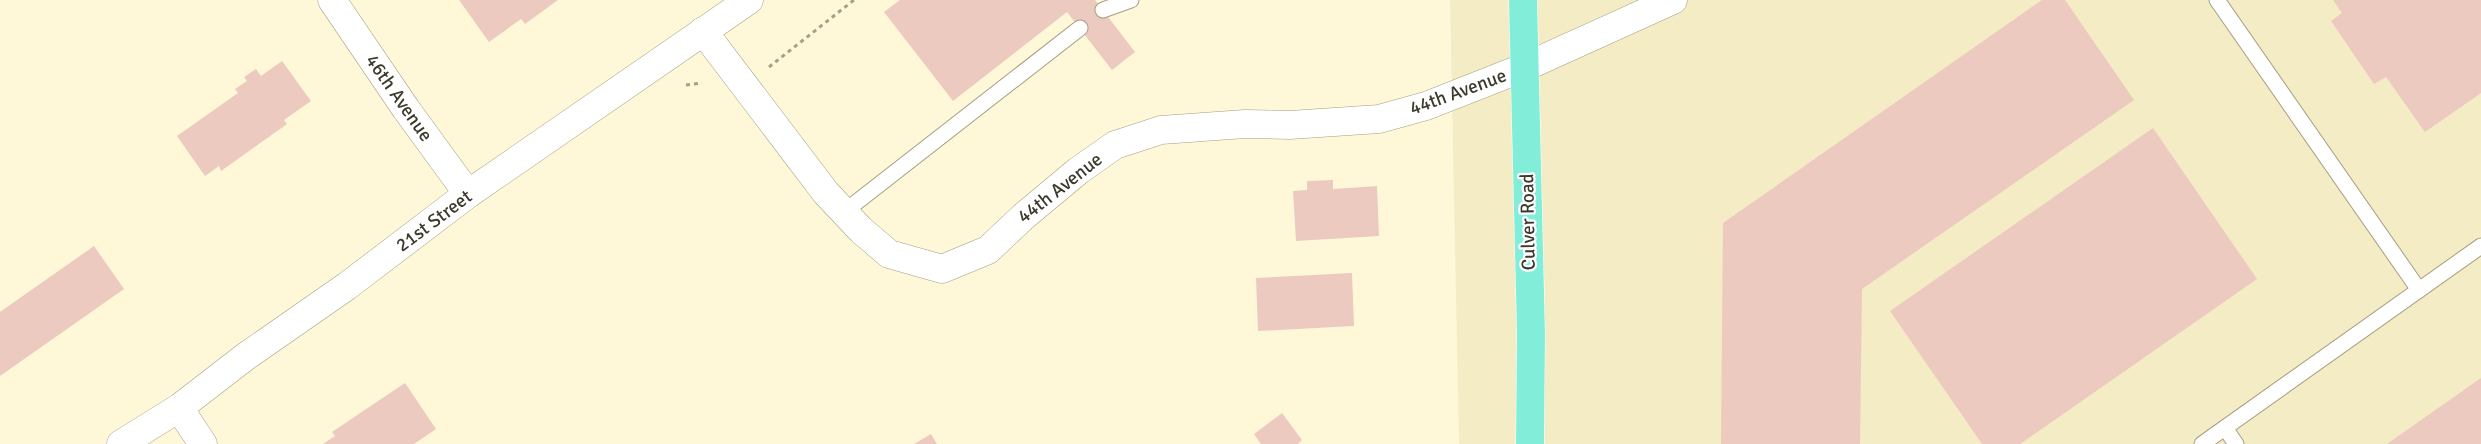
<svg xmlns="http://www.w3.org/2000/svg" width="2481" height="444" viewBox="0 0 2481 444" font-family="Signika,sans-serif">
	<rect width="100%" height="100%" fill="#fef8d8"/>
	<!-- built -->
	<polygon fill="#f4ecc5" points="1450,0 2481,0 2481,444 1459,444"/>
	<!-- building -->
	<g fill="#eccabf">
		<polygon points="459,0 558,0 525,24 521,19 489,42"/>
		<polygon points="900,0 1095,0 1135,52 1112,70 1067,12 953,101 884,12"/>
		<polygon points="2042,0 2065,0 2134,100 1862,289 1860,444 1721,444 1723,223"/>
		<polygon points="2333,0 2481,0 2481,93 2425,132 2386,77 2374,84 2331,21 2342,13"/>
		<polygon points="282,61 311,101 284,120 287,124 221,171 219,166 205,176 177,136 238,93 235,89 247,81 244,77 256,69 261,76"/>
		<polygon points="2153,128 2257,279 2020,444 1982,444 1890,311"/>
		<polygon points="1333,180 1333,189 1377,186 1379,236 1296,241 1293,191 1307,190 1307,181"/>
		<polygon points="94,246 124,289 0,376 0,312"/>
		<polygon points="1352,273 1354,326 1258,331 1256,278"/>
		<polygon points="2481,378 2481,444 2387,444"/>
		<polygon points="405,383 436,429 414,444 323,444 335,436 332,432"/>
		<polygon points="1282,413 1302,440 1298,444 1261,444 1254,434"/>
		<polygon points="931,434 937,444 914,444"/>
	</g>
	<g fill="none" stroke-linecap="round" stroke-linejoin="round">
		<!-- service casing -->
		<g stroke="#a59f82" stroke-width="17">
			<g id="service">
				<polyline points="2217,0 2419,290"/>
				<polyline points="1103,10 1131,0"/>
				<polyline points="844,212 1080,28"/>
				<polyline points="2225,428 2236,444"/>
				<polyline points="2202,444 2481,246"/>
			</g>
		</g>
		<!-- minor casing -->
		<g stroke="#a59f82" stroke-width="29">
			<g id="minor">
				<polyline points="332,0 406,109 468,194"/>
				<polyline points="703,31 826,193 861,230 889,254 942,269 988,250 1024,216 1078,171 1115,145 1161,130 1245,124 1290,125 1379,119 1426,106 1525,67"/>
				<polyline points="179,408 203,444"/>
			</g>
		</g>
		<!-- tertiary casing -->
		<g stroke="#a59f82" stroke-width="29">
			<g id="tertiary">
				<polyline points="1525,67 1673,0"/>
				<polyline points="121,444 179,408 245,357 347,286 468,194 749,0"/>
			</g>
		</g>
		<!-- primary casing -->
		<g stroke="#fff" stroke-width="29">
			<polyline id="primary" points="1523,0 1531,334 1530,444"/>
		</g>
		<!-- path -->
		<g stroke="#a5a189" stroke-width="3" stroke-dasharray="4 4" stroke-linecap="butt">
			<polyline points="769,67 854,0"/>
			<polyline points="686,85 702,83"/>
		</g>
		<!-- service -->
		<use href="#service" stroke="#fff" stroke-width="15"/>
		<!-- minor -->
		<use href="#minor" stroke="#fff" stroke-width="28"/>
		<!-- tertiary -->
		<use href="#tertiary" stroke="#fff" stroke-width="28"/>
		<!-- primary -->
		<use href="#primary" stroke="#82eed9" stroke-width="28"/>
	</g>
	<g text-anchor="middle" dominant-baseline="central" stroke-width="4.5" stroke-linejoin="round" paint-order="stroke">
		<!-- street labels -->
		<g font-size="19" fill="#3c3a2d" stroke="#fff">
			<text transform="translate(1458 92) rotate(-20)">44th Avenue</text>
			<text transform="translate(399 98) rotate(55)">46th Avenue</text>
			<text transform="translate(1060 188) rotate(-38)">44th Avenue</text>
			<text transform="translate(434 221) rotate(-37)">21st Street</text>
			<text transform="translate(1528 222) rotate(-91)">Culver Road</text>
		</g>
	</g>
</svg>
